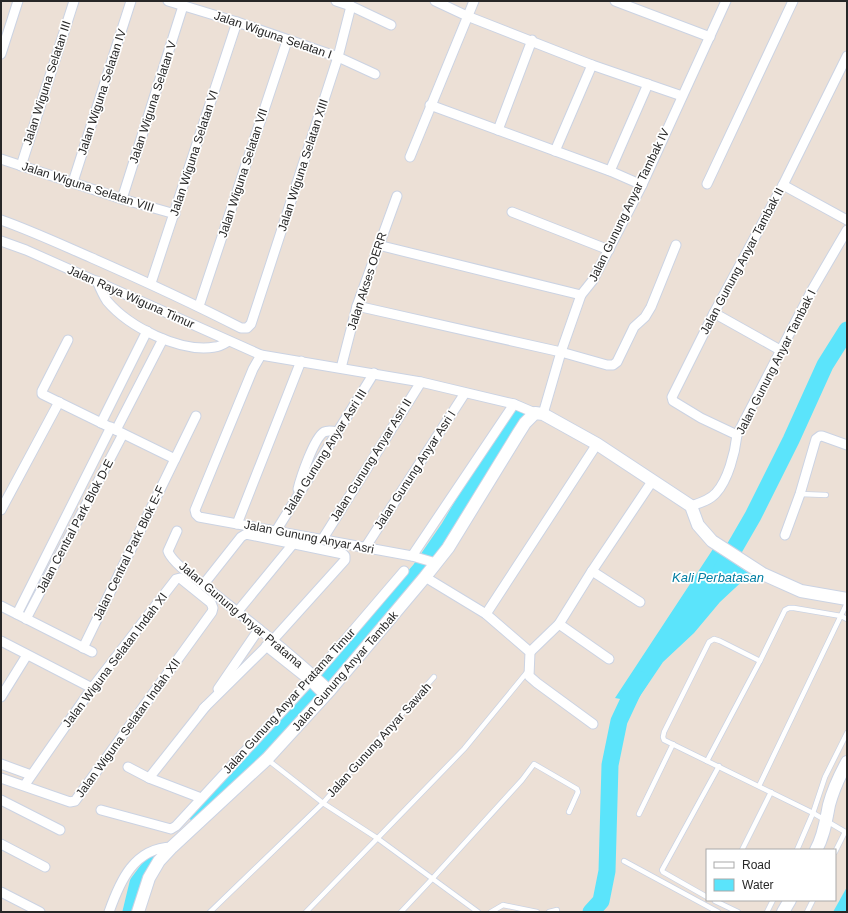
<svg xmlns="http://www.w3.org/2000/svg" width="848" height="913" viewBox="0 0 848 913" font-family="Helvetica,sans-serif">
	<rect width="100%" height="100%" fill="#ece0d6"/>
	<!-- water -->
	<g fill="#5be4fb">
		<polygon points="713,549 750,574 720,602 694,633 663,662 636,702 615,698"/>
		<polygon points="847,887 847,912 833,912"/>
	</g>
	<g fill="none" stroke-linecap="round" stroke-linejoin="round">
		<!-- river -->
		<g stroke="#5be4fb" stroke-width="17">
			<polyline points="716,580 753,516 791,440 825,365 847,330"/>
			<polyline points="198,816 248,766 314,693 420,570 449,528 519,410"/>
			<polyline points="131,912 138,883 158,856"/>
			<polyline points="591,912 601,901 607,871 610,765 619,721 634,689 640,680"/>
		</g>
		<!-- service casing -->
		<g stroke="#cbd3e3" stroke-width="6">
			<g id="service">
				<polyline points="800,494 826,495"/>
				<polyline points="760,661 720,641 714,639 709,642 664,732 663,737 664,740 813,813 847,833"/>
				<polyline points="268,760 323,803 377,838 478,912"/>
				<polyline points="707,761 760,661 785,610 789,608 794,608 841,616 847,619"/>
				<polyline points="759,786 847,603"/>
				<polyline points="639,814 673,744"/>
				<polyline points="742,850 771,792"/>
				<polyline points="797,850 813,813 825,777 847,733"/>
				<polyline points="835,852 845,832"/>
				<polyline points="624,861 718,912"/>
				<polyline points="707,897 663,872 662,870 719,766"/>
				<polyline points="715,901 738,912"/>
				<polyline points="210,912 323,803 434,677"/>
				<polyline points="306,912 464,749 528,671"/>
				<polyline points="401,912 432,879 522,780 534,764 577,789 578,792 569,812"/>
				<polyline points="491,912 503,905 537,912"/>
				<polyline points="549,912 557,910"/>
				<polyline points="767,912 773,900"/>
				<polyline points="807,912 813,900"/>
			</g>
		</g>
		<!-- minor casing -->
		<g stroke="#cbd3e3" stroke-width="11">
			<g id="minor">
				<polyline points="168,1 237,22 338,57 375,74"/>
				<polyline points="336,1 351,6 391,25"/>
				<polyline points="435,1 467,16 592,65 682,96"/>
				<polyline points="615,1 710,37"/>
				<polyline points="1,54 18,1"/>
				<polyline points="430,105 610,171 642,185"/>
				<polyline points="498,130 532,40"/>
				<polyline points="555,151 592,65"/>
				<polyline points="410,157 474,1"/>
				<polyline points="1,159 122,199 175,214"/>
				<polyline points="21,166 74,1"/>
				<polyline points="610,171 648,84"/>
				<polyline points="73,182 131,1"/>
				<polyline points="707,184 793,1"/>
				<polyline points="783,185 847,220"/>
				<polyline points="122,199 183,6"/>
				<polyline points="512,212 609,250"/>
				<path d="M1,220C32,231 62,245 92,258C142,280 192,303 241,328H247L251,324L338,57L351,6"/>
				<polyline points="1,241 26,250 261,355 421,382 514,404 535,413"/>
				<polyline points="378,245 581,295"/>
				<path d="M97,281C100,288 103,295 107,301C129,327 180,353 215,347C219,347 224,344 229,341"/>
				<polyline points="151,283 237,22"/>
				<polyline points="199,306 287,41"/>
				<polyline points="357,306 561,352 607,365 613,365 617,362 634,327 645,317 651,307 676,245"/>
				<polyline points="714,313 780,350"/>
				<polyline points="68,340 42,391 42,394 175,459 196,416"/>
				<polyline points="261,355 253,369 195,510 196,514 199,517 412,556 514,404"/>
				<polyline points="341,368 357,306 397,196"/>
				<polyline points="543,414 561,352 581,295 593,280 642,185 726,1"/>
				<polyline points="101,423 147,331"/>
				<polyline points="116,430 163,339"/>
				<polyline points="737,435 701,418 673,401 672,397 714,313 783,185 847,56"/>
				<path d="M298,489C301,477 314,438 324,432C328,430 333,431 337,432"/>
				<path d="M691,506C700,503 710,500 716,493C728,480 735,453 737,435L812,290L847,230"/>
				<polyline points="1,510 59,402"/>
				<polyline points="237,524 301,361"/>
				<path d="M177,531L168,551C171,561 190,575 198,581C243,616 288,651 330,690"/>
				<polyline points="276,531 374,373"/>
				<polyline points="785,535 800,494 816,439 820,436 822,436 847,445"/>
				<polyline points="322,540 421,382"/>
				<polyline points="365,548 465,393"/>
				<polyline points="412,556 436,563"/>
				<polyline points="592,571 640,602"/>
				<polyline points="425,577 486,614 530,652 529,676 537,683 593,724"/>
				<polyline points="203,585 241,537 246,534 343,554 345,556 345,560 272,641 203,709"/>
				<polyline points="1,606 92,652"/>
				<polyline points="238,611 293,544"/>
				<polyline points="17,614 111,427"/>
				<polyline points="486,614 597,444"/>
				<polyline points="26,619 123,434"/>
				<polyline points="559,624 609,659"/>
				<polyline points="1,641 92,688"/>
				<polyline points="266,646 310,681 325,696"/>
				<polyline points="83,648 175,459"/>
				<polyline points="530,652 559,624 592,571 653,480"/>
				<polyline points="218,689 259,629"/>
				<polyline points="1,697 27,655"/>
				<polyline points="1,764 31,775"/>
				<polyline points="128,767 149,778 201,798"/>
				<polyline points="1,778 70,802 75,801 212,612 213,608 211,603 180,578 176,579 92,688 24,786"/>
				<polyline points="149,778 206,706"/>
				<polyline points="1,800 60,830"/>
				<polyline points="101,810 171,829 176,826 310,681 404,571"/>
				<polyline points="1,844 45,867"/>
				<polyline points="1,892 40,912"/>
				<path d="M109,912C120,881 134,848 172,847"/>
			</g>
		</g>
		<!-- tertiary casing -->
		<g stroke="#cbd3e3" stroke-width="14">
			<g id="tertiary">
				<path d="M816,850C824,836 826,820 829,805C833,790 840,775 847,762"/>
				<polyline points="138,912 149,878 159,861 172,847 267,759 330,690 425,577 448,548 518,434 525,423 535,413 543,414 597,444 691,506 698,525 712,541 763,574 801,591 847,599"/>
				<polyline points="783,912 790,900"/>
			</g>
		</g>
		<!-- service -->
		<use href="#service" stroke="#fff" stroke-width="4.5"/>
		<!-- minor -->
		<use href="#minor" stroke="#fff" stroke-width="9"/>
		<!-- tertiary -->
		<use href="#tertiary" stroke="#fff" stroke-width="12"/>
	</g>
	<g text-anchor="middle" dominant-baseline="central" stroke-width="3.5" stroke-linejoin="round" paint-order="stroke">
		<!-- street labels -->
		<g font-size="12" fill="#272727" stroke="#fff">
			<text transform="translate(273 35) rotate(19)">Jalan Wiguna Selatan I</text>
			<text transform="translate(47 83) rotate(-72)">Jalan Wiguna Selatan III</text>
			<text transform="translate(102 92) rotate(-72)">Jalan Wiguna Selatan IV</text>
			<text transform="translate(153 102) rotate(-72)">Jalan Wiguna Selatan V</text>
			<text transform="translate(194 153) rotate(-72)">Jalan Wiguna Selatan VI</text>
			<text transform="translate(303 165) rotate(-72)">Jalan Wiguna Selatan XIII</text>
			<text transform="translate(243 173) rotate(-72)">Jalan Wiguna Selatan VII</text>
			<text transform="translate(88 187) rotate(18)">Jalan Wiguna Selatan VIII</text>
			<text transform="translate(629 205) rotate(-64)">Jalan Gunung Anyar Tambak IV</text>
			<text transform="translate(742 261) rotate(-62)">Jalan Gunung Anyar Tambak II</text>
			<text transform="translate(367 281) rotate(-72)">Jalan Akses OERR</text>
			<text transform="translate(131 297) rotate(24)">Jalan Raya Wiguna Timur</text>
			<text transform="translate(776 362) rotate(-63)">Jalan Gunung Anyar Tambak I</text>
			<text transform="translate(325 452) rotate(-58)">Jalan Gunung Anyar Asri III</text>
			<text transform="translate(371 460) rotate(-58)">Jalan Gunung Anyar Asri II</text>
			<text transform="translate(415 470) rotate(-57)">Jalan Gunung Anyar Asri I</text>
			<text transform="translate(75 526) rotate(-62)">Jalan Central Park Blok D-E</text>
			<text transform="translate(309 537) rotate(11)">Jalan Gunung Anyar Asri</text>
			<text transform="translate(129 553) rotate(-64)">Jalan Central Park Blok E-F</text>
			<text transform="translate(241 615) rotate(40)">Jalan Gunung Anyar Pratama</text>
			<text transform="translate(115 660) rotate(-53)">Jalan Wiguna Selatan Indah XI</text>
			<text transform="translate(345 671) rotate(-49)">Jalan Gunung Anyar Tambak</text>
			<text transform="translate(289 701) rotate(-48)">Jalan Gunung Anyar Pratama Timur</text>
			<text transform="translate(128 728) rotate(-54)">Jalan Wiguna Selatan Indah XII</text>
			<text transform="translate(379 740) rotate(-48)">Jalan Gunung Anyar Sawah</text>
		</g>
		<!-- water labels -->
		<g font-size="13" font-style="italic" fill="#007ea2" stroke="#fff">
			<text x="718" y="577">Kali Perbatasan</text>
		</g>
	</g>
	<!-- border -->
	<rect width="848" height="913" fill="none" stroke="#272727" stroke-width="4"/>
	<!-- legend -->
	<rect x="706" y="849" width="130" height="52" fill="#ffffff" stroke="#a9a9a9"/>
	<rect x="714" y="862" width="20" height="6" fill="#ffffff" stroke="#a9a9a9"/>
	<text x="742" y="869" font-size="12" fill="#272727">Road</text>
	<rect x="714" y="879" width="20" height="12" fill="#5be4fb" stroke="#a9a9a9"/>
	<text x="742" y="889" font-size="12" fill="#272727">Water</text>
</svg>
